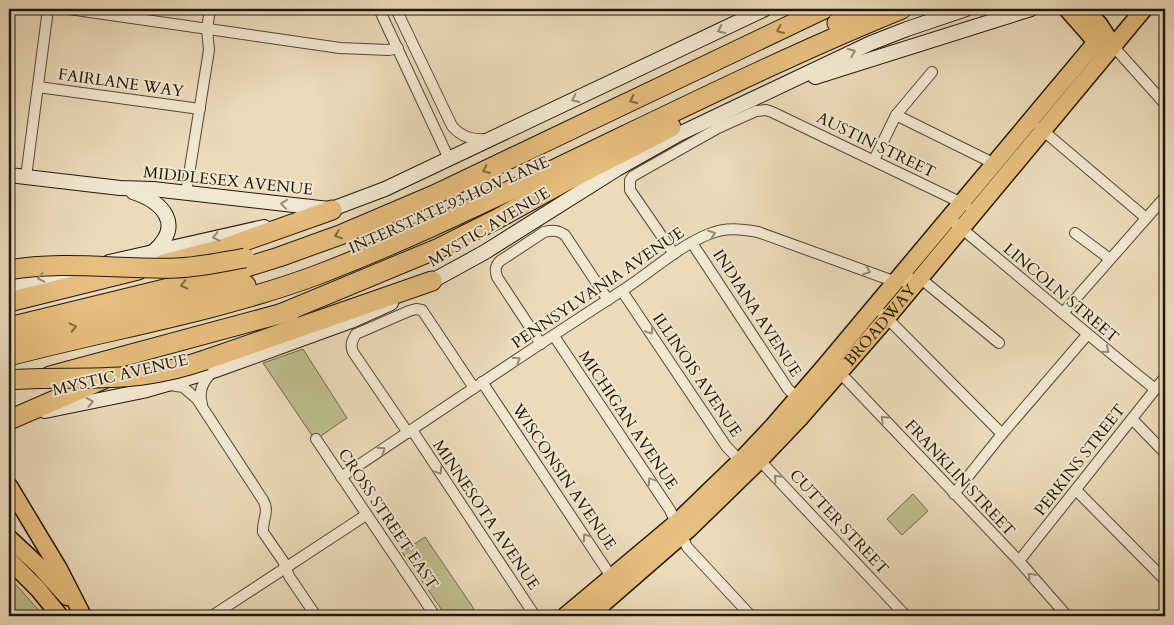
<svg xmlns="http://www.w3.org/2000/svg" width="1174" height="625" viewBox="0 0 1174 625" font-family="Cardo,serif">
	<rect width="100%" height="100%" fill="#ebdbba"/>
	<filter id="stains"><feTurbulence type="fractalNoise" baseFrequency=".004" numOctaves="4"/><feColorMatrix values="0 0 0 0 .2 0 0 0 0 .09 0 0 0 0 .02 0 0 0 .5 -.17"/></filter>
	<radialGradient id="worn" r=".72"><stop offset=".6" stop-color="#630" stop-opacity="0"/><stop offset="1" stop-color="#630" stop-opacity=".3"/></radialGradient>
	<!-- green -->
	<g fill="#bebe8b" stroke="#706a4a">
		<polygon points="303,349 347,418 315,440 263,363"/>
		<polygon points="913,494 928,511 902,535 887,519"/>
		<polygon points="425,537 474,609 464,616 446,616 402,552"/>
		<polygon points="9,577 44,616 9,616"/>
	</g>
	<g fill="none" stroke-linecap="round" stroke-linejoin="round">
		<!-- minor casing -->
		<g stroke="#544734" stroke-width="12">
			<g id="minor">
				<polyline points="69,9 340,48 389,50 398,48"/>
				<polyline points="379,9 449,159"/>
				<path d="M396,9L452,126C462,138 474,140 488,139"/>
				<polyline points="1113,46 1165,104"/>
				<polyline points="38,87 200,109"/>
				<polyline points="896,115 995,164"/>
				<polyline points="1040,128 1146,218"/>
				<polyline points="874,160 896,115 932,72"/>
				<polyline points="26,177 48,9"/>
				<polyline points="186,193 209,50 207,29 210,9"/>
				<path d="M949,218C1018,275 1085,333 1155,389"/>
				<polyline points="1075,233 1110,259"/>
				<polyline points="692,243 788,389 798,399"/>
				<polyline points="674,254 630,190 630,180 633,176 718,128 756,111 766,110 772,112 966,205"/>
				<polyline points="622,291 726,446 740,461 744,462"/>
				<polyline points="1063,313 1165,197"/>
				<polyline points="883,314 1002,434"/>
				<polyline points="554,336 670,510 687,547 751,616"/>
				<path d="M541,344L497,277C495,270 495,266 500,261L544,232C553,230 558,230 565,235L608,300"/>
				<polyline points="835,371 840,374 847,380 1019,561 1067,616"/>
				<polyline points="482,382 614,581"/>
				<path d="M170,385L183,387L197,399L263,500C270,512 262,520 263,532L283,561L289,576L316,616"/>
				<path d="M202,404C198,391 203,380 214,371"/>
				<polyline points="1132,419 1165,453"/>
				<polyline points="412,430 535,616"/>
				<path d="M408,433L353,352C350,344 352,341 356,334L409,311L416,309L422,310L474,388"/>
				<polyline points="316,439 435,616"/>
				<polyline points="755,459 760,460 766,467 906,616"/>
				<path d="M341,477C434,415 526,352 620,292C650,273 677,247 709,234C726,227 741,229 758,232L896,282L920,278L999,343"/>
				<polyline points="1076,490 1165,580"/>
				<polyline points="954,494 1002,434 1087,335"/>
				<polyline points="1019,561 1165,377"/>
				<polyline points="212,616 366,515"/>
			</g>
		</g>
		<!-- secondary casing -->
		<g stroke="#221608" stroke-width="16">
			<g id="secondary">
				<polyline points="815,77 1031,9"/>
				<polyline points="9,175 120,188 153,189 329,209"/>
				<path d="M133,192C163,202 184,225 154,251"/>
				<polyline points="324,212 385,189 765,9"/>
				<polyline points="109,262 264,227"/>
				<polyline points="9,286 71,271"/>
				<polyline points="423,286 485,252 617,169 679,134 871,43 907,29 966,9"/>
				<polyline points="45,411 143,391 216,370 351,321 391,303"/>
			</g>
		</g>
		<!-- primary casing -->
		<g stroke="#221608" stroke-width="19">
			<g id="primary">
				<polyline points="1067,9 1096,42 1105,46"/>
				<polyline points="1083,9 1099,24 1112,44"/>
				<polyline points="565,616 676,523 740,461 773,426 824,367 1096,42 1107,37"/>
				<path id="s1" d="M589,616L689,529L760,460L800,418L887,318L1144,9"/>
			</g>
		</g>
		<!-- trunk casing -->
		<g stroke="#221608" stroke-width="19">
			<g id="trunk">
				<polyline points="9,486 59,569 83,616"/>
				<polyline points="9,538 40,567 67,597"/>
				<polyline points="9,560 38,589 60,616"/>
			</g>
		</g>
		<!-- motorway casing -->
		<g stroke="#221608" stroke-width="21">
			<g id="motorway">
				<polyline points="837,23 868,9"/>
				<polyline points="164,264 222,249 332,210"/>
				<polyline points="9,302 138,270"/>
				<polyline points="280,314 439,248 497,219 568,180 671,127"/>
				<polyline points="9,327 218,276 279,257 340,235 434,195 824,9"/>
				<polyline points="9,343 246,285"/>
				<path d="M9,356C111,329 217,312 317,275C398,244 477,206 555,169C670,114 784,57 902,9"/>
				<polyline points="205,360 432,281"/>
				<polyline points="50,376 291,311"/>
				<polyline points="9,420 106,378"/>
			</g>
		</g>
		<!-- minor -->
		<use href="#minor" stroke="#f2e8d2" stroke-width="10"/>
		<!-- secondary -->
		<use href="#secondary" stroke="#f2e8d2" stroke-width="14"/>
		<!-- primary -->
		<use href="#primary" stroke="#e6be7d" stroke-width="16"/>
		<!-- trunk -->
		<use href="#trunk" stroke="#e6be7d" stroke-width="16"/>
		<!-- motorway -->
		<use href="#motorway" stroke="#e6be7d" stroke-width="19"/>
		<!-- motorway-bridge casing -->
		<g stroke="#221608" stroke-width="21" stroke-linecap="butt">
			<g id="motorway-bridge">
				<path d="M9,270C65,260 121,270 177,268C200,267 222,262 245,258"/>
				<path d="M9,380C53,376 98,381 142,375C164,372 185,367 205,360"/>
			</g>
		</g>
		<!-- motorway-bridge -->
		<use href="#motorway-bridge" stroke="#e6be7d" stroke-width="19"/>
	</g>
	<!-- one-way arrows -->
	<defs><path id="oneway-chevron" d="M-2-3.5L2.5 0L-2 3.5" fill="none" stroke-width="1.6" stroke-linecap="round" stroke-linejoin="round" transform="scale(1.25)"/></defs>
	<g stroke="#948a77">
		<use href="#oneway-chevron" transform="translate(721 30) rotate(155)"/>
		<use href="#oneway-chevron" transform="translate(852 52) rotate(-24)"/>
		<use href="#oneway-chevron" transform="translate(575 99) rotate(155)"/>
		<use href="#oneway-chevron" transform="translate(284 204) rotate(-173)"/>
		<use href="#oneway-chevron" transform="translate(712 234) rotate(-21)"/>
		<use href="#oneway-chevron" transform="translate(216 237) rotate(167)"/>
		<use href="#oneway-chevron" transform="translate(867 271) rotate(20)"/>
		<use href="#oneway-chevron" transform="translate(41 278) rotate(167)"/>
		<use href="#oneway-chevron" transform="translate(650 331) rotate(56)"/>
		<use href="#oneway-chevron" transform="translate(1106 350) rotate(39)"/>
		<use href="#oneway-chevron" transform="translate(517 360) rotate(-33)"/>
		<use href="#oneway-chevron" transform="translate(90 402) rotate(-11)"/>
		<use href="#oneway-chevron" transform="translate(884 419) rotate(-134)"/>
		<use href="#oneway-chevron" transform="translate(382 450) rotate(-33)"/>
		<use href="#oneway-chevron" transform="translate(439 471) rotate(56)"/>
		<use href="#oneway-chevron" transform="translate(777 478) rotate(-133)"/>
		<use href="#oneway-chevron" transform="translate(651 481) rotate(-124)"/>
		<use href="#oneway-chevron" transform="translate(586 537) rotate(-124)"/>
		<use href="#oneway-chevron" transform="translate(1031 576) rotate(-131)"/>
	</g>
	<g stroke="#846a42">
		<use href="#oneway-chevron" transform="translate(780 30) rotate(155)"/>
		<use href="#oneway-chevron" transform="translate(633 100) rotate(155)"/>
		<use href="#oneway-chevron" transform="translate(486 170) rotate(155)"/>
		<use href="#oneway-chevron" transform="translate(338 235) rotate(159)"/>
		<use href="#oneway-chevron" transform="translate(184 285) rotate(166)"/>
		<use href="#oneway-chevron" transform="translate(73 327) rotate(-13)"/>
	</g>
	<g text-anchor="middle" dominant-baseline="central" stroke-width="4" stroke-linejoin="round" paint-order="stroke">
		<!-- street labels -->
		<g font-size="16" fill="#221608" stroke="#f2e8d2">
			<text transform="translate(121 83) rotate(8)">FAIRLANE WAY</text>
			<text transform="translate(876 145) rotate(26)">AUSTIN STREET</text>
			<text transform="translate(228 181) rotate(6)">MIDDLESEX AVENUE</text>
			<text transform="translate(449 205) rotate(-24)">INTERSTATE 93 HOV LANE</text>
			<text transform="translate(489 227) rotate(-31)">MYSTIC AVENUE</text>
			<text transform="translate(598 288) rotate(-34)">PENNSYLVANIA AVENUE</text>
			<text transform="translate(1061 293) rotate(40)">LINCOLN STREET</text>
			<text transform="translate(757 313) rotate(57)">INDIANA AVENUE</text>
			<text stroke="none"><textPath href="#s1" startOffset="412">BROADWAY</textPath></text>
			<text transform="translate(120 375) rotate(-13)">MYSTIC AVENUE</text>
			<text transform="translate(697 375) rotate(56)">ILLINOIS AVENUE</text>
			<text transform="translate(628 420) rotate(56)">MICHIGAN AVENUE</text>
			<text transform="translate(1080 460) rotate(-52)">PERKINS STREET</text>
			<text transform="translate(564 477) rotate(56)">WISCONSIN AVENUE</text>
			<text transform="translate(960 478) rotate(47)">FRANKLIN STREET</text>
			<text transform="translate(486 515) rotate(56)">MINNESOTA AVENUE</text>
			<text transform="translate(388 519) rotate(56)">CROSS STREET EAST</text>
			<text transform="translate(839 522) rotate(47)">CUTTER STREET</text>
		</g>
	</g>
	<!-- margin -->
	<rect width="1174" height="625" fill="none" stroke="#ebdbba" stroke-width="30"/>
	<rect x="10" y="10" width="1154" height="605" fill="none" stroke="#221608" stroke-width="2.5"/>
	<rect x="15" y="15" width="1144" height="595" fill="none" stroke="#221608"/>
	<rect width="100%" height="100%" filter="url(#stains)"/>
	<rect width="100%" height="100%" fill="url(#worn)"/>
</svg>
